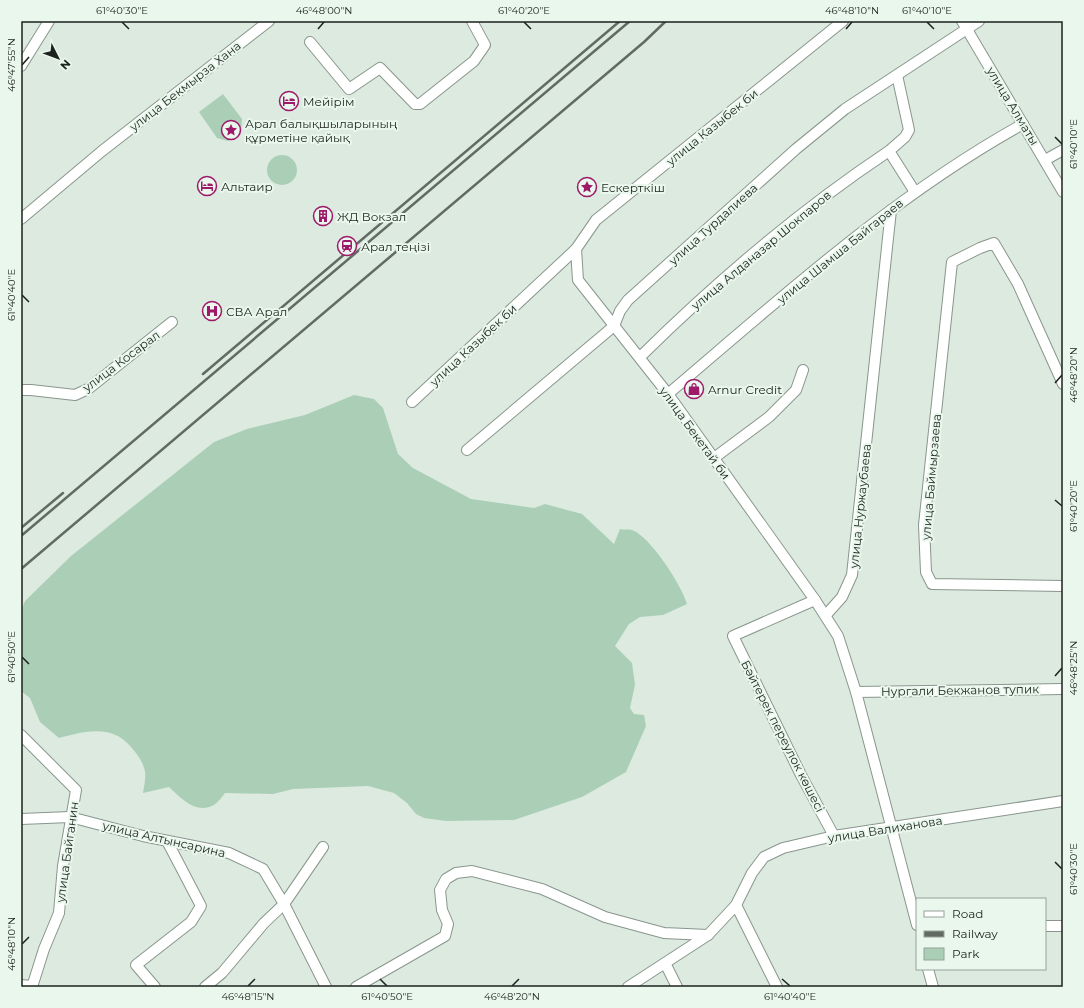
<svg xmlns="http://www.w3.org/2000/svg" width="1084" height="1008" viewBox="0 0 1084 1008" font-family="Montserrat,sans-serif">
	<rect width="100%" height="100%" fill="#dceae0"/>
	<!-- green -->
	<g fill="#abcfb6">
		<polygon points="223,94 242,119 241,132 228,141 217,138 199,112"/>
		<circle cx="282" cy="170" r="15"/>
		<path d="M354,395L374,399L383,408L398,454L413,468L471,499L534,508L545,504L582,514L614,544L620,529C624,530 629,529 632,530C650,536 682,586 687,604L663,615L640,617L629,624L615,646L632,663L635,685L630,708L634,714L644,715L646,726L626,772L582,797L514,820L446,821L424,818L416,814L407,803L394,793L368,786L293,789L273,794L225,793C222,797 218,802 214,805C196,815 181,798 169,787L143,793C144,786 147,775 144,768C142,760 136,753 131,747C112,724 85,731 59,738L40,722L30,698L21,691V611L25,601L71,556L214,442L247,429L305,415Z"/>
	</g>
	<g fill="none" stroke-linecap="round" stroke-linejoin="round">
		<!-- minor casing -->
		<g stroke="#89968d" stroke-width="12">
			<g id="minor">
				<polyline points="962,21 1063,192"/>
				<polyline points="310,42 349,89 380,68 415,104 420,104 474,61 485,45 472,21"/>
				<polyline points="21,66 49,21"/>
				<polyline points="897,75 909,130 905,137 889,151 915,192"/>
				<polyline points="1045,160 1063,150"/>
				<polyline points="21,219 102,151 269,21"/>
				<polyline points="576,249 578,280 668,394 815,600 838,636 856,692 917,925"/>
				<path d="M640,357C717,281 799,211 889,151"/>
				<polyline points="1063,384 1018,284 994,243 980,248 952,262 924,525 926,572 932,584 1063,586"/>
				<polyline points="21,390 31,390 75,395 88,389 172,322"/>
				<path d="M668,394C781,298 893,196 1023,124"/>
				<polyline points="412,402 576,249 596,220 843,21"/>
				<polyline points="467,450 614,326 620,311 628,300 796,149 845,109 979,21"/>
				<polyline points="714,458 769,417 796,390 803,370"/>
				<polyline points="815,600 733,636 801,775 834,836"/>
				<polyline points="826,615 842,597 852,575 891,210"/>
				<polyline points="856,692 1063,689"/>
				<polyline points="21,735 76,790 63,866 59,913 44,949 32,987"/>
				<polyline points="21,819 70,817 143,836 229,853 263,869 284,904 326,987"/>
				<polyline points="736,905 777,987"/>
				<polyline points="1045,926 1063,926"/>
				<polyline points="665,963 677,987"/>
				<polyline points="928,969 933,987"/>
				<polyline points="21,985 32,986"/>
				<polyline points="155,987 136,965 191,922 201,906 167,841"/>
				<polyline points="205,987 222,973 264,923 284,904 323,847"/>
				<polyline points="356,987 445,936 448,924 442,910 440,890 446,879 456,873 472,871 542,889 605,917 664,933 708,935"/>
				<polyline points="628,987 708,935 736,905 752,873 764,857 783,848 834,836 1063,801"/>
			</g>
		</g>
		<!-- minor -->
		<use href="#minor" stroke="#fff" stroke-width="10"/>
		<!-- rail -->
		<g stroke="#626a64" stroke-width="2.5">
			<polyline points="203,374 620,21"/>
			<polyline points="21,528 63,493"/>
			<polyline points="21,536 630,21"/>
			<polyline points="21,569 644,42 666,21"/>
		</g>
	</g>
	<!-- ticks -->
	<path fill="none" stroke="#1c221e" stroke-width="1.5" d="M122,22L129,29M524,22L531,29M927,22L934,29M318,29L324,22M846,29L852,22M22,65L29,57M1055,137L1062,144M22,295L29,302M1055,383L1062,375M1055,500L1062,506M22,657L29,664M1055,676L1062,668M1055,862L1062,869M22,944L29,937M380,979L387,986M782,979L790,986M248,986L255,979M512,986L519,979"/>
	<!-- icons -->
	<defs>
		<g id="hotel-ring" transform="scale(1)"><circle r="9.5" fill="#e9f7ed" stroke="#9e1969" stroke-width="1.5"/><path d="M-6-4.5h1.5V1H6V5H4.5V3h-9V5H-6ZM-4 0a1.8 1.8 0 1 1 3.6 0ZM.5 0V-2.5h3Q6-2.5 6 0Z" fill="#9e1969"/></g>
		<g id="sight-ring" transform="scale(1)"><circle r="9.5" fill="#e9f7ed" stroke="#9e1969" stroke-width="1.5"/><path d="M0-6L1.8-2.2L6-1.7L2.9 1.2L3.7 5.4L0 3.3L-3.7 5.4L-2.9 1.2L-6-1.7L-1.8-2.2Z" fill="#9e1969"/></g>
		<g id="building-ring" transform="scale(1)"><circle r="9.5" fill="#e9f7ed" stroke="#9e1969" stroke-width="1.5"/><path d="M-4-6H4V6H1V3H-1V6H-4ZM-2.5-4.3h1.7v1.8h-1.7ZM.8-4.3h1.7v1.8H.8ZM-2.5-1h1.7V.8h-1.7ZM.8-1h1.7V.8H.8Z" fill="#9e1969"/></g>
		<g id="station-ring" transform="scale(1)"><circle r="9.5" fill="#e9f7ed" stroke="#9e1969" stroke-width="1.5"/><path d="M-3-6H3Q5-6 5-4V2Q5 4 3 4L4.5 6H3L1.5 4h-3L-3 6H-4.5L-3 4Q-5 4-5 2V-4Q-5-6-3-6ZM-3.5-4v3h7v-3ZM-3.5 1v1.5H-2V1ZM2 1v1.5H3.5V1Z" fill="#9e1969"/></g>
		<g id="hospital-ring" transform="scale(1)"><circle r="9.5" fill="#e9f7ed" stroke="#9e1969" stroke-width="1.5"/><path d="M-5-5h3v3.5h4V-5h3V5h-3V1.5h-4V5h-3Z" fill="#9e1969"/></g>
		<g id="shop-ring" transform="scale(1)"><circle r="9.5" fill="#e9f7ed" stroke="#9e1969" stroke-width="1.5"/><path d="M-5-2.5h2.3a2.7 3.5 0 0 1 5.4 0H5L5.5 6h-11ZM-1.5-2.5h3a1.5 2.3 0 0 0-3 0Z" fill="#9e1969"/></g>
	</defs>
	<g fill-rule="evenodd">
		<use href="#hotel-ring" x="289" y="101"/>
		<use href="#sight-ring" x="231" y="130"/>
		<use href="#hotel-ring" x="207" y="186"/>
		<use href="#sight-ring" x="587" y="187"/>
		<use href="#building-ring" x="323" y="216"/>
		<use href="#station-ring" x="347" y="246"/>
		<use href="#hospital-ring" x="212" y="311"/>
		<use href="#shop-ring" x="694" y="389"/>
	</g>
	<g text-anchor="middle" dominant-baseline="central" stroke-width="4" stroke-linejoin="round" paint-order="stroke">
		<!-- street labels -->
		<g font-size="12" fill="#1c221e" stroke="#e9f7ed">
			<text transform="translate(185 86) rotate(-38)">улица Бекмырза Хана</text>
			<text transform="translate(1013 106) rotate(59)">улица Алматы</text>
			<text transform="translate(712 127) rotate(-39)">улица Казыбек би</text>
			<text transform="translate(713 224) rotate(-42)">улица Турдалиева</text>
			<text transform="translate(761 250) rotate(-40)">улица Алданазар Шокпаров</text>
			<text transform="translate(840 251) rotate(-39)">улица Шамша Байгараев</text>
			<text transform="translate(473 345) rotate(-43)">улица Казыбек би</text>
			<text transform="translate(121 361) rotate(-37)">улица Косарал</text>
			<text transform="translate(695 433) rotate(54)">улица Бекетай би</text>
			<text transform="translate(931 477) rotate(-85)">улица Баймырзаева</text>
			<text transform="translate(860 506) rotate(-84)">улица Нуржаубаева</text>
			<text transform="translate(960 690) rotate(-1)">Нургали Бекжанов тупик</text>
			<text transform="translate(783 736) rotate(63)">Бәйтерек переулок көшесі</text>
			<text transform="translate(885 829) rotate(-9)">улица Валиханова</text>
			<text transform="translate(164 839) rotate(13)">улица Алтынсарина</text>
			<text transform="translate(67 852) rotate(-82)">улица Байганин</text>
		</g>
		<!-- poi labels -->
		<g font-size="12" fill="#1c221e" stroke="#e9f7ed" text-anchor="start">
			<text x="303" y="101">Мейірім</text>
			<text x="245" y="123">Арал балықшыларының<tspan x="245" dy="14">құрметіне қайық</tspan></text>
			<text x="221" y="186">Альтаир</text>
			<text x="601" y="187">Ескерткіш</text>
			<text x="337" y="216">ЖД Вокзал</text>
			<text x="361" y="246">Арал теңізі</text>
			<text x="226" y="311">СВА Арал</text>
			<text x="708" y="389">Arnur Credit</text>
		</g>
	</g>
	<!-- border -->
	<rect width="1084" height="1008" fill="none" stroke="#e9f7ed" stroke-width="44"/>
	<!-- legend -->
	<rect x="916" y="898" width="130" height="72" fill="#e9f7ed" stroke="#97a29a"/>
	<rect x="924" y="911" width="20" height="6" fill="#ffffff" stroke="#97a29a"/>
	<text x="952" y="918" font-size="12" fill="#1c221e">Road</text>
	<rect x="924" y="931" width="20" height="6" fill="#626a64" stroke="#97a29a"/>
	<text x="952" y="938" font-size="12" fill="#1c221e">Railway</text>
	<rect x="924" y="948" width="20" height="12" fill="#abcfb6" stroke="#97a29a"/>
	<text x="952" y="958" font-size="12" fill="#1c221e">Park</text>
	<!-- north arrow -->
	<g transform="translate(58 58) rotate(132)" stroke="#e9f7ed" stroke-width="3" paint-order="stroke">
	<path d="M0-3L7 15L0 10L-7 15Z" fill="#1c221e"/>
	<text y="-6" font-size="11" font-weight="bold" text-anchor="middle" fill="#1c221e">N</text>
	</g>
	<rect x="22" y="22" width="1040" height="964" fill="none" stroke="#1c221e" stroke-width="1.5"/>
	<g font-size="10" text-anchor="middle" fill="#1c221e">
		<text x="122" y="14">61°40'30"E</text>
		<text x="324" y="14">46°48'00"N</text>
		<text x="524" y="14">61°40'20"E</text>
		<text x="852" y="14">46°48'10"N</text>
		<text x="927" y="14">61°40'10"E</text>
		<text transform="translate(11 65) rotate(-90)" y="4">46°47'55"N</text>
		<text transform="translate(1073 144) rotate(-90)" y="4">61°40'10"E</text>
		<text transform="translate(11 295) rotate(-90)" y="4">61°40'40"E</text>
		<text transform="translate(1073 375) rotate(-90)" y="4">46°48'20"N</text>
		<text transform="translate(1073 506) rotate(-90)" y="4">61°40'20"E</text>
		<text transform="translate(11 657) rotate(-90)" y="4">61°40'50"E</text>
		<text transform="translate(1073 668) rotate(-90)" y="4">46°48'25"N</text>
		<text transform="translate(1073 869) rotate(-90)" y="4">61°40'30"E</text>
		<text transform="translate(11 944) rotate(-90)" y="4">46°48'10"N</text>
		<text x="248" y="1000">46°48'15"N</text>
		<text x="387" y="1000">61°40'50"E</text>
		<text x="512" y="1000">46°48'20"N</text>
		<text x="790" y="1000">61°40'40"E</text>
	</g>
</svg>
